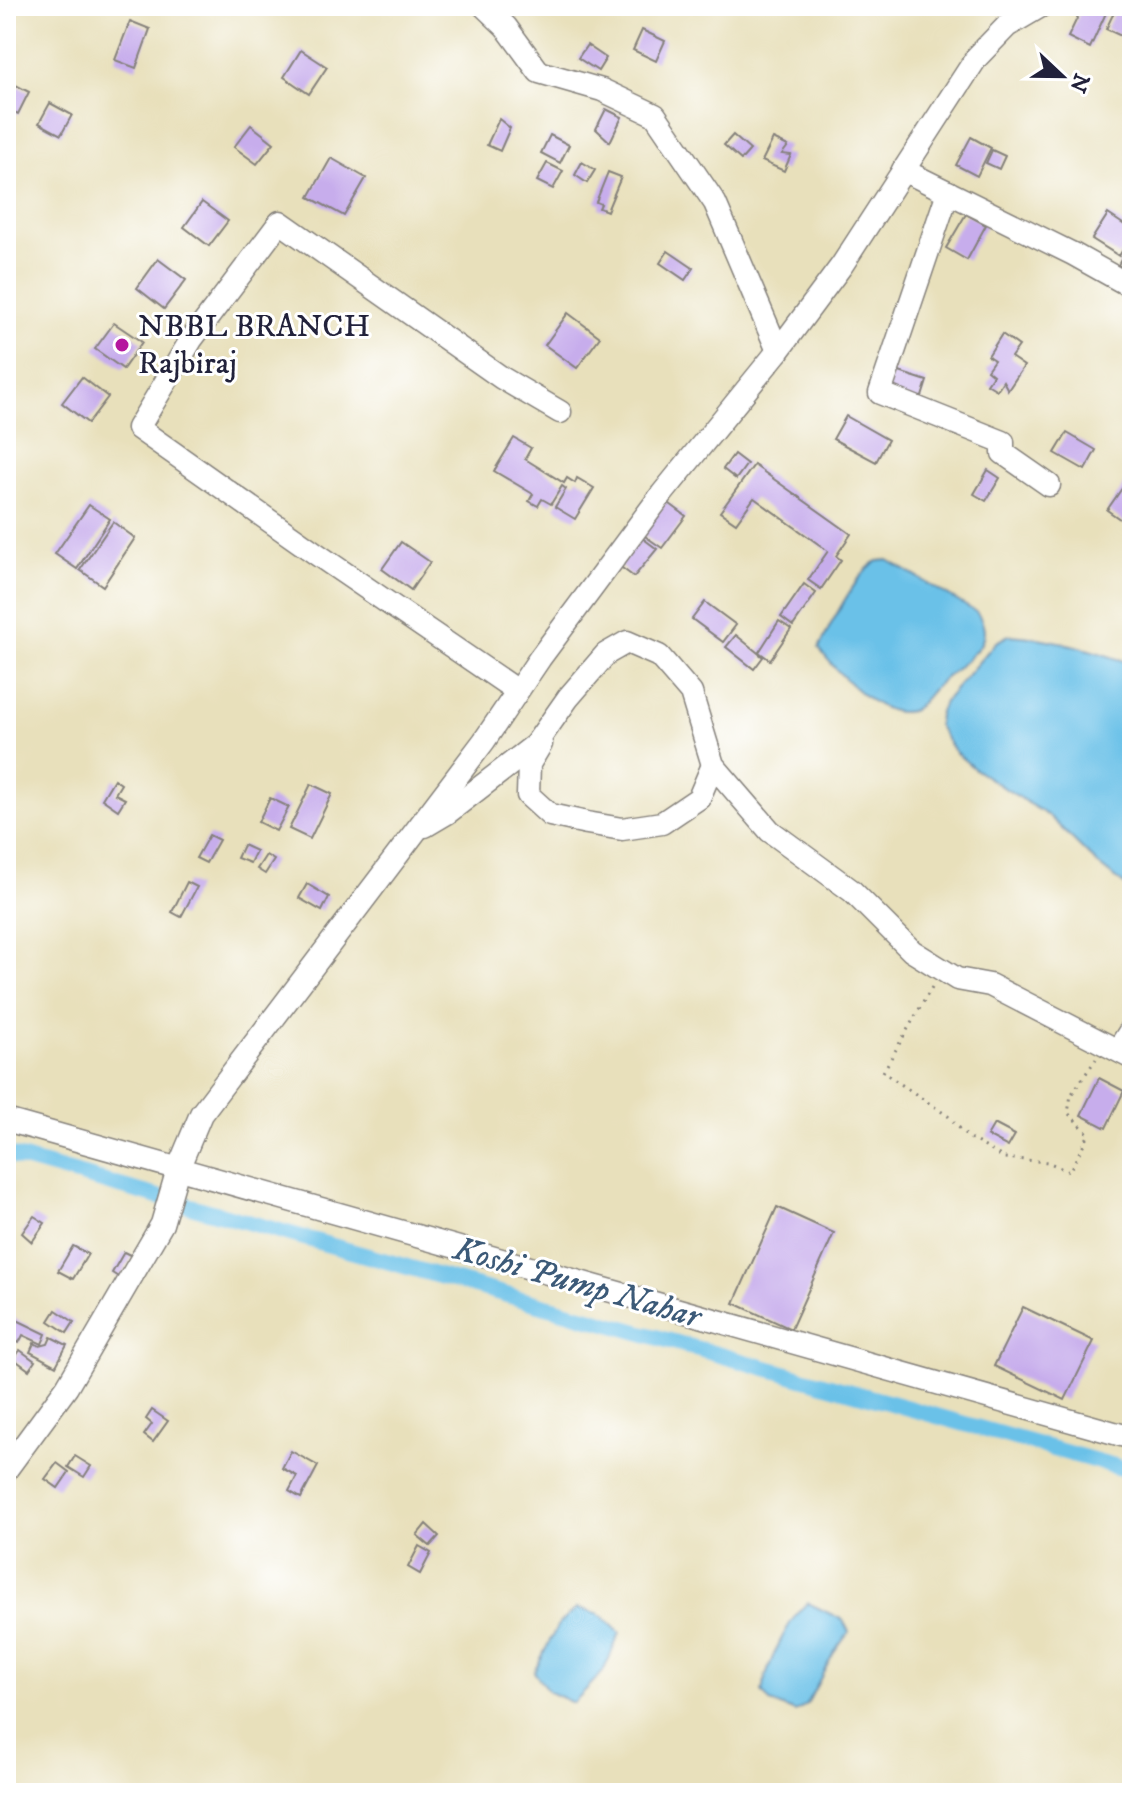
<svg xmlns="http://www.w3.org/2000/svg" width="1138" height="1799" viewBox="0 0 1138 1799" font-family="'IM FELL DW Pica',serif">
	<rect width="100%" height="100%" fill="#fff"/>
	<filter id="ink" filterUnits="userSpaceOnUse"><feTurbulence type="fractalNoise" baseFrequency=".0125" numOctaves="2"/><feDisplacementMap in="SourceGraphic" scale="16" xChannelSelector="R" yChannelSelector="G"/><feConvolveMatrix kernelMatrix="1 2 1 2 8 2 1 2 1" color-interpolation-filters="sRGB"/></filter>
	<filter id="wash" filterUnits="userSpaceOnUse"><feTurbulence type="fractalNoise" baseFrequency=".006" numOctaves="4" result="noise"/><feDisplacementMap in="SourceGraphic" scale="32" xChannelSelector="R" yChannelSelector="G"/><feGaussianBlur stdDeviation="1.8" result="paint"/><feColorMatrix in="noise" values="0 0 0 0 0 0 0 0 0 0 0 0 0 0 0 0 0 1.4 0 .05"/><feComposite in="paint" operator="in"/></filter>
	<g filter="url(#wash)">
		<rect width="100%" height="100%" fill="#e8e0bb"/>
		<!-- water -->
		<g fill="#6bc1e8" stroke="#467292" stroke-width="2">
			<path d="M888,560L976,612C984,622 987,633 980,645C971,659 947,675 934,688C928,694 920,706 913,710C909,712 904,712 900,712C872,711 834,669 819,648C828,629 857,572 876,562C879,560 884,561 888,560Z"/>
			<path d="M1009,635C1052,637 1092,650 1132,664V891L1100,866L1050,817L976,770L954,751L938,726L939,714L944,702L996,642Z"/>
			<path d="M808,1603L843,1620L849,1632L833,1654L807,1704L795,1712L770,1702L762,1692C766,1668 788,1617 808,1603Z"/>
			<polygon points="577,1608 601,1615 620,1633 603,1672 573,1703 549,1692 534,1672 558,1625"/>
		</g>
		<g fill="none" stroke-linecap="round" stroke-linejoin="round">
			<!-- canal -->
			<polyline stroke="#6bc1e8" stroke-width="16" points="6,1154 1132,1471"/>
		</g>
		<g id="blocks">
			<!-- building -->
			<g fill="#c7adec">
				<polygon points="1083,6 1092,6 1106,13 1090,48 1068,37"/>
				<polygon points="1116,8 1132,16 1132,41 1106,29"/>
				<polygon points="130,21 150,29 136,68 115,60"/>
				<polygon points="642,30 665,41 656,61 633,50"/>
				<polygon points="587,45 606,58 598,71 578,58"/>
				<polygon points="301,50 327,67 309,94 284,77"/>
				<polygon points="6,80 29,92 18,114 6,108"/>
				<polygon points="50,103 72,115 61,135 39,123"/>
				<polygon points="606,109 622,117 610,142 596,129"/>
				<polygon points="499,119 510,128 500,151 487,145"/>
				<polygon points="251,125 274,143 257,164 234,147"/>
				<polygon points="550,135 569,145 560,163 541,153"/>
				<polygon points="733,135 750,150 741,160 724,145"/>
				<polygon points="971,137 991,148 977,176 956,165"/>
				<polygon points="773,139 788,146 782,154 791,155 784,171 762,161"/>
				<polygon points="992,150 1005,156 999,169 986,163"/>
				<polygon points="331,158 366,178 344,216 309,197"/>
				<polygon points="582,162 595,170 587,183 575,175"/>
				<polygon points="547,163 563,171 553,189 537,181"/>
				<polygon points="608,172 621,177 607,211 599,208 601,204 596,202"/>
				<polygon points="202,202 228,221 209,246 184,227"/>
				<polygon points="966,214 986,225 967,260 946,248"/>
				<polygon points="1108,214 1132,230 1132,235 1119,256 1092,239"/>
				<polygon points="1132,240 1132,273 1118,265"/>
				<polygon points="668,251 693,268 685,280 660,263"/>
				<polygon points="158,259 186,280 164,309 137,288"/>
				<polygon points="568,313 600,337 577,368 545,345"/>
				<polygon points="114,323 142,342 123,369 95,349"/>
				<polygon points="1002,334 1019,346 1011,357 1024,366 1008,390 1003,381 997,390 987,384 993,375 987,370 994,360 988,356"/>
				<polygon points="893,370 927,381 920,403 886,392"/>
				<polygon points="82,377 108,397 88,423 62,403"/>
				<polygon points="846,416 888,440 876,462 833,439"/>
				<polygon points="1067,433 1096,450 1085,470 1055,453"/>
				<polygon points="514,438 531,448 525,459 564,483 567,478 575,483 577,478 594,488 575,519 555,507 566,489 562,486 551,504 542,499 538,506 529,501 533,494 494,471"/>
				<polygon points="734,454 747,464 736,479 723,469"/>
				<polygon points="754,465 851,534 836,556 841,560 821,589 808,580 828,551 754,498 736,523 720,512"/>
				<polygon points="988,470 1000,478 986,501 974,494"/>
				<polygon points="1132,474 1132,517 1127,524 1107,510"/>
				<polygon points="666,501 686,516 662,548 642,534"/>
				<polygon points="89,505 110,519 77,569 55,554"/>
				<polygon points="113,522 135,538 103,586 80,570"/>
				<polygon points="641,537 657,549 634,577 618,565"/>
				<polygon points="401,542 430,562 411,590 382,569"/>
				<polygon points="804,584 816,593 793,626 781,617"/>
				<polygon points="705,602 736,625 723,642 692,619"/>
				<polygon points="779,621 791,629 770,660 759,652"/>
				<polygon points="736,635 763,657 754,669 726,647"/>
				<polygon points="114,779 121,784 115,794 125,799 118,810 102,799"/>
				<polygon points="311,784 332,794 310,839 289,829"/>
				<polygon points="270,798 289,807 276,831 258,822"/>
				<polygon points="209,835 219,840 206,863 196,858"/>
				<polygon points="243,845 256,851 250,863 237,858"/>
				<polygon points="266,855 274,860 265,874 257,869"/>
				<polygon points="187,882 197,887 181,917 172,912"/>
				<polygon points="307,884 329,897 322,911 299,898"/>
				<polygon points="1099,1078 1124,1091 1106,1128 1081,1115"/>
				<polygon points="994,1124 1015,1135 1008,1147 987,1136"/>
				<polygon points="777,1207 834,1233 791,1329 734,1303"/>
				<polygon points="34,1216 45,1223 32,1242 22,1233"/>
				<polygon points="73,1246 88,1254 73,1279 58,1271"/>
				<polygon points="124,1252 132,1256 120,1278 112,1273"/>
				<polygon points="1023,1307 1094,1341 1065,1400 994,1366"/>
				<polygon points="56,1310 74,1322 67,1333 49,1321"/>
				<polygon points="13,1318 46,1334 42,1344 23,1335 19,1343 6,1336"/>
				<polygon points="51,1337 67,1345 56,1366 30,1352 34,1343 40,1346 48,1344"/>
				<polygon points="20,1350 35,1361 29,1370 14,1359"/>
				<polygon points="152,1410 168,1421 153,1442 144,1435 152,1424 146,1419"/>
				<polygon points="291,1451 318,1466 301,1498 289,1491 297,1476 282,1468"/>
				<polygon points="75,1456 91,1466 84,1477 68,1467"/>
				<polygon points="57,1463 69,1472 58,1488 45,1479"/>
				<polygon points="426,1524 439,1536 430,1546 417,1535"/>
				<polygon points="419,1546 431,1553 420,1574 408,1567"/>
			</g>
		</g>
	</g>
	<g filter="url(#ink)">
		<use href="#blocks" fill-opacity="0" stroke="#85817b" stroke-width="2"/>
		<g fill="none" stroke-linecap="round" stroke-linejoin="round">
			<!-- minor casing -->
			<g stroke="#85817b" stroke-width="25">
				<g id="minor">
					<polyline points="484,6 506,27 539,72 602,90 655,115 715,203 778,351"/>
					<polyline points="903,170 1073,254 1132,287"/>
					<polyline points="948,192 880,393 1003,442 1003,453 1049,485"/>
					<polyline points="517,691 318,555 138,428 191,340 280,222 502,378 560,412"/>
					<polyline points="541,744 529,764 528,795 550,815 587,823 622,829 662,823 699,798 713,765"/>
					<polyline points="425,826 447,813 535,745 568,698 606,654 627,642 659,656 691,693 713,765 770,831 852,891 912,951 957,979 990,985 1132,1058"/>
					<polyline points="1118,1050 1132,1028"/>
					<polyline points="6,1120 1132,1438"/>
					<polyline points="6,1470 67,1387 162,1224 178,1169 201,1114 484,741 540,658 662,494 778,351 842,265 977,57 1007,26 1041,6"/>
				</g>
			</g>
			<!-- path -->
			<polyline stroke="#85817b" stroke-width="3" stroke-dasharray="2 6" stroke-linecap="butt" points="932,987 883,1072 948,1116 968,1137 1004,1158 1048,1162 1069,1172 1089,1134 1068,1113 1071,1095 1096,1059"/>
			<!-- minor -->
			<use href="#minor" stroke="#fff" stroke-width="22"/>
		</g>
	</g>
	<!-- markers -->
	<circle fill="#b5179e" stroke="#fff" stroke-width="3" cx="122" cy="345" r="8"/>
	<g text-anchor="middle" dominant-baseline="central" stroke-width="6" stroke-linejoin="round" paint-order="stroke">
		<!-- poi labels -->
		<g font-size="32" fill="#22223b" stroke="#fff" text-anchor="start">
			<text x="138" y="327">NBBL BRANCH<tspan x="138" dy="37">Rajbiraj</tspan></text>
		</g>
		<!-- water labels -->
		<g font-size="34" font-style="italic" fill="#3c5a78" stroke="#fff">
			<text transform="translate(577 1283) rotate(16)">Koshi Pump Nahar</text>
		</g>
	</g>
	<!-- margin -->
	<rect width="1138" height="1799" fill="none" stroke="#fff" stroke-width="32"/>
	<!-- north arrow -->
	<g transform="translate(1062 76) rotate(112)" stroke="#ffffff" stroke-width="6" paint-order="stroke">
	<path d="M0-6L14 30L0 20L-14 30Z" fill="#22223b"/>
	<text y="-12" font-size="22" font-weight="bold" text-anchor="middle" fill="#22223b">N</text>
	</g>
</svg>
